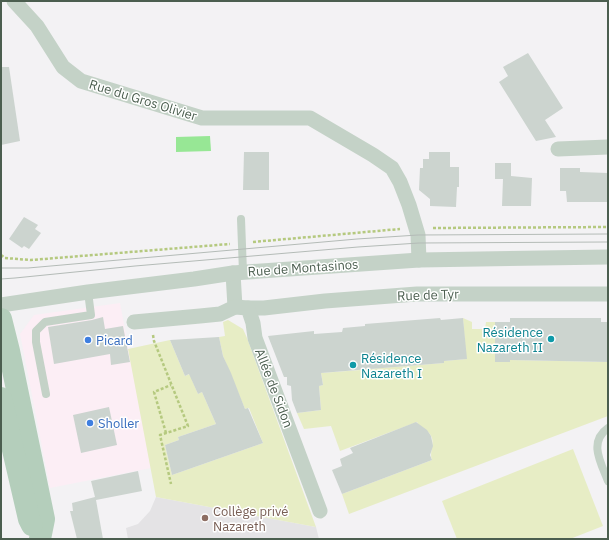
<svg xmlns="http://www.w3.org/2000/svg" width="609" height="540" viewBox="0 0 609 540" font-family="'IBM Plex Sans',sans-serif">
	<rect width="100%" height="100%" fill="#f3f2f4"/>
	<!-- commercial -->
	<polygon fill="#fceef5" points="120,303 151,468 50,488 20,334 34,315"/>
	<!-- education -->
	<polygon fill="#e4e3e5" points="156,497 316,527 319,539 128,539 126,528 138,524 150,511"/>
	<!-- green -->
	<g fill="#e7edc5">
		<path d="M463,318L472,322V329H485L486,322H495V362H509L510,360L608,362V416L349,514L342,494L432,460C429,453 434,446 432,438C429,429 420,429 417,422L340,451L331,426L304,429L297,413L321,410L319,386L323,385L321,373L361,370L362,368L369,369L444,363V361L466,359Z"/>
		<polygon points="228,320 243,329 247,338 316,527 156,497 128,349 170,340 185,376 194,372 192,380 198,394 202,392 216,424 178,437 179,440 165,445 172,475 263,443 249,408 245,409 223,356 219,337 225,336 223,322"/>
		<polygon points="573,449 603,526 570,539 457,539 442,501"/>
	</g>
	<!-- water -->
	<polygon fill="#97e795" points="210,136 211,151 176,152 176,137"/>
	<!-- building -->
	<g fill="#ccd4cf">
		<polygon points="528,53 563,108 545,120 556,137 536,141 499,82 508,76 503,67"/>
		<polygon points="1,67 9,67 20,141 1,145"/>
		<polygon points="244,152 269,152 269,190 243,190"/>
		<polygon points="429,152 450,152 450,167 459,167 459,187 457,187 456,207 430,206 430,199 419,190 420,168 423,168 423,159 429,159"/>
		<polygon points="495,163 511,163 511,176 532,178 531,206 502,206 503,179 495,179"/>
		<polygon points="560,168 580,168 580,172 608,173 608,202 567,202 566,191 560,191"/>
		<polygon points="24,217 38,225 35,229 41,233 29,249 24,246 22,248 9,239"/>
		<polygon points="103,317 105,329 123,326 130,362 111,365 110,354 54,364 48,327 92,320"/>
		<polygon points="440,318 441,320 463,318 467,359 444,361 444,363 321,373 323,385 319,386 321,410 297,413 292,400 291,386 287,385 287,377 284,377 268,336 314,331 314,334 342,332 343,328 365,326 365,324"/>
		<polygon points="510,318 601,318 601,322 608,322 608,362 510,360 510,362 495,362 495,322 510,322"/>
		<polygon points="219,337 223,356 231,373 245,409 248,408 263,443 172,475 165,445 179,440 178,437 216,424 202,392 198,394 189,374 185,376 170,340"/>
		<polygon points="109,407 117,445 81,453 73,415"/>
		<polygon points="416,422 427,430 431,436 433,446 430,455 432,460 342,494 332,470 342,466 340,459 353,453 350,448"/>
		<polygon points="138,471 142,491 96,500 103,539 77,539 70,511 73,511 72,503 95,497 91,481"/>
	</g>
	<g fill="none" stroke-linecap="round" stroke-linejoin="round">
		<!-- path -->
		<g stroke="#b5c97f" stroke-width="2.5" stroke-dasharray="3 2" stroke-linecap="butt">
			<polyline points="433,228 608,227"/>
			<polyline points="253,242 400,229"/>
			<polyline points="1,255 5,258 31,260 230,244"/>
			<polyline points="153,335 154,341 188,426 160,435 171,484"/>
			<polyline points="166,433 154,392 171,385"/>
		</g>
		<!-- lane -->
		<g stroke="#c4d2c7" stroke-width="8">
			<polyline points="241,219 243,272"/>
			<polyline points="46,394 36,342 36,331 45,322 91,315 88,292"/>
			<path d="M608,428C588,442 601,463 608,481"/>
		</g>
		<!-- street -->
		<g stroke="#c4d2c7" stroke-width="15">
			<polyline points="14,1 37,26 63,67 81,81 202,118 310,118 373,155 392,168 400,182 409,205 418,235 419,260"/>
			<polyline points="558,149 608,147"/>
			<polyline points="233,273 235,307"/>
			<polyline points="1,305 88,292 194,279 233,273 419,260 608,257"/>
			<polyline points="248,308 264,308 325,301 417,294 608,294"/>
			<polyline points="134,322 200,316 220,314 235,307 248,308 253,323 255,338 320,511"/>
		</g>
		<!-- primary -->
		<g stroke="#b4cebb" stroke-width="22">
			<polyline points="1,319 9,351 44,519 40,539"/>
			<polyline points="1,398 29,519 32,525"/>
		</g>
		<!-- tram -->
		<g stroke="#b4bbb7" stroke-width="1">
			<polyline points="1,268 28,268 357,239 418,235 608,234"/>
			<polyline points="1,279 15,278 135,266 358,247 419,243 608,242"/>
		</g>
	</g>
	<!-- markers -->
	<g fill="#0f9aa8" stroke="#fff" stroke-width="1.5">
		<circle cx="551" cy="339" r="4"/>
		<circle cx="353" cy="365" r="4"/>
	</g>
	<g fill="#3f7fe0" stroke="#fff" stroke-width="1.5">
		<circle cx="88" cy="340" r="4"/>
		<circle cx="90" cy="423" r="4"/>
	</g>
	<circle fill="#8d6e63" stroke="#fff" stroke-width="1.5" cx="205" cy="518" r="4"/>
	<g text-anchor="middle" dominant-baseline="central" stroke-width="3" stroke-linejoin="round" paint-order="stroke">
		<!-- street labels -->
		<g font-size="13" fill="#4b5e4f" stroke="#fff">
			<text transform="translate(143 100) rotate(17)">Rue du Gros Olivier</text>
			<text transform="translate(303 268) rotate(-4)">Rue de Montasinos</text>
			<text transform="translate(428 295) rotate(-2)">Rue de Tyr</text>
			<text transform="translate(274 388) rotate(69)">Allée de Sidon</text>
		</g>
		<!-- culture labels -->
		<g font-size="13" fill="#0d838f" stroke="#fff" text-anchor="end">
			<text x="543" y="332">Résidence<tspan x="543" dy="15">Nazareth II</tspan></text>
			<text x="361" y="358" text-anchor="start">Résidence<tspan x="361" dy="15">Nazareth I</tspan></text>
		</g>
		<!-- shop labels -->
		<g font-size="13" fill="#366cbe" stroke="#fff" text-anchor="start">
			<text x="96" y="340">Picard</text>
			<text x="98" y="423">Sholler</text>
		</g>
		<!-- education labels -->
		<g font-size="13" fill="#785e54" stroke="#fff" text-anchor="start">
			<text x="213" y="511">Collège privé<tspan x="213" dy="15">Nazareth</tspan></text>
		</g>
	</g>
	<!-- border -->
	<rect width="609" height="540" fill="none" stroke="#4b5e4f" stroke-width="4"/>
</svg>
